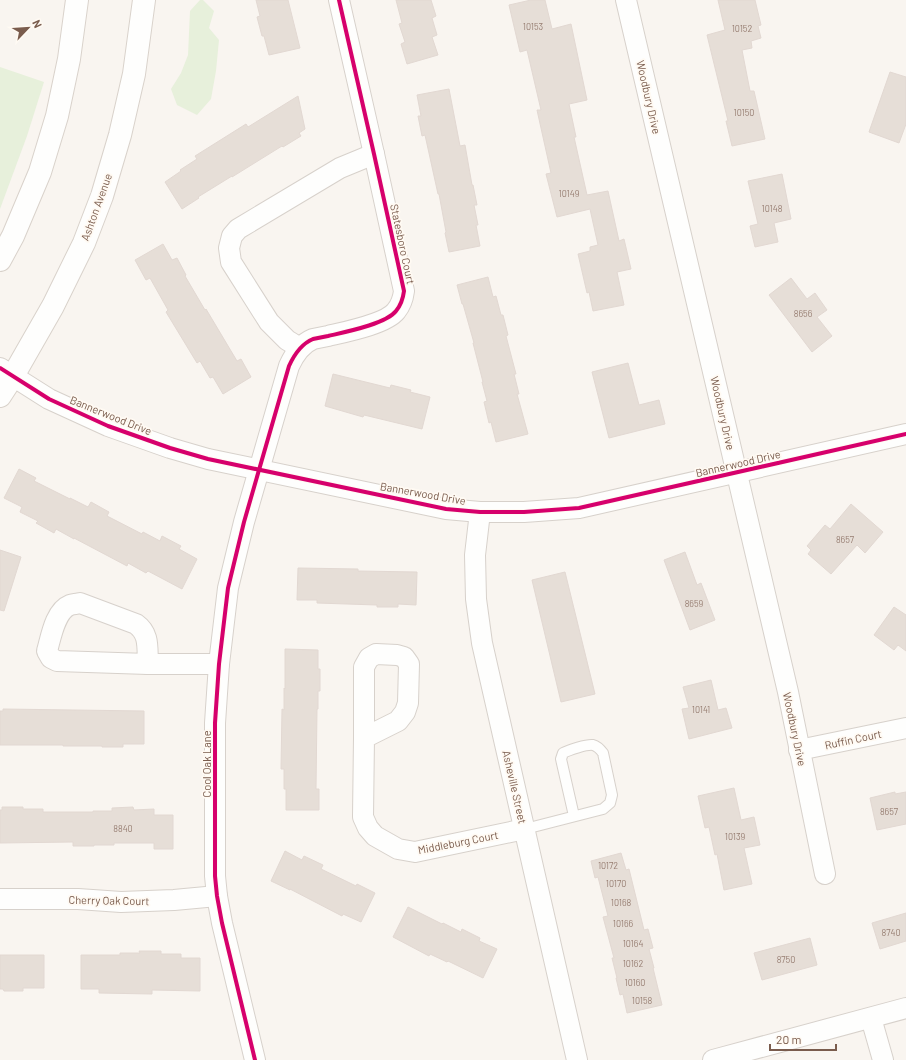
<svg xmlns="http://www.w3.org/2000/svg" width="906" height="1060" viewBox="0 0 906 1060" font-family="Barlow,sans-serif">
	<rect width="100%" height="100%" fill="#f9f5f0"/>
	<!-- green -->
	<g fill="#e7f0db">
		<polygon points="200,0 203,0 214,11 209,28 219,40 216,71 211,99 197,115 177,105 171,89 181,73 188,55 190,11"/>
		<polygon points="0,67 44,82 27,136 0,209"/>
	</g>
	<!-- building -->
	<g fill="#e6ded7" stroke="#e2d8d2">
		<polygon points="256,0 288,0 300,48 269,55 264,36 262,36 257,17 260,16"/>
		<polygon points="396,0 431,0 436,16 432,18 437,35 432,37 438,55 407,64 401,44 405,42 399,24 402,23"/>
		<polygon points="531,0 545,0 552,29 571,24 587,100 569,104 576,137 574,137 587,195 608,191 619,241 624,239 631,269 617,272 624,305 593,311 589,292 587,293 578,254 590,251 590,247 598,245 590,209 557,217 546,174 551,173 537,110 541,110 527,50 520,52 509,5"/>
		<polygon points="718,0 755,0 761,25 758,26 761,38 751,41 752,48 742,50 750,91 754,91 765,139 732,146 726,121 728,121 707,35 725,30"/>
		<polygon points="890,72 906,77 906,124 899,143 869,132"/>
		<polygon points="449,89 460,146 465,145 472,185 473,185 477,205 474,205 478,225 476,225 480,246 449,252 445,233 446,232 439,194 438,194 425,135 422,136 418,116 421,116 417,95"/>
		<polygon points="298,96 305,129 299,133 301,136 283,147 282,146 232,177 232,176 198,197 199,198 182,209 165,182 181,171 180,170 197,159 195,156 246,124 248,127"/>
		<polygon points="782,174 791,219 774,223 778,242 755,247 750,226 758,224 748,181"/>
		<polygon points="163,244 172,260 177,258 186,275 185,276 205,310 206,309 237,361 241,359 251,377 223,394 213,377 210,378 200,361 197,363 166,312 168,310 150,278 146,280 135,260"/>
		<polygon points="488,277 493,297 496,296 501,315 503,315 508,335 506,336 516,374 514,374 519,394 517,394 528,434 496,442 491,422 489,423 484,402 487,401 482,382 483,382 473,343 474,343 463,304 462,304 457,285"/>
		<polygon points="791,278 807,299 815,293 827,310 817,317 832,336 812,352 769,295"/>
		<polygon points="628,363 639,405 659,400 665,424 609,438 592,372"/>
		<polygon points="333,374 390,388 391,385 411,390 410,392 430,397 422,429 364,415 363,417 325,406"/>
		<polygon points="19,469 36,478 34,481 70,499 70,498 88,507 91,502 109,512 107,516 142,534 143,532 160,541 162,536 181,546 179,549 197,559 182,589 148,571 146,573 128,563 127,566 74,538 74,539 56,529 54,533 36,523 38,521 20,512 22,507 4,498"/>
		<polygon points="851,504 883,532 865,553 857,545 831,574 808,554 811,550 807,546 825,525 830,529"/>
		<polygon points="0,550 21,557 4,611 0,610"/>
		<polygon points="685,552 697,585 701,583 715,620 690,630 664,560"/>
		<polygon points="298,568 358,569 358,571 417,572 416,605 398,604 398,607 377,607 377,605 317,603 317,600 297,600"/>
		<polygon points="565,572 595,694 561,702 532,580"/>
		<polygon points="894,607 906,615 906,651 898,645 894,650 874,635"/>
		<polygon points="285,649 318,650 318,669 320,669 320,691 318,691 318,709 317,709 316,789 319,789 319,810 286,810 286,789 284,789 284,769 281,769 282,709 284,710 284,688 285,689"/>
		<polygon points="711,680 718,710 726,708 732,728 689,739 682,709 689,708 683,687"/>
		<polygon points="3,709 144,711 144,744 123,744 123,747 102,747 102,746 63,746 63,745 0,745 0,711 3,711"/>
		<polygon points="734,788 741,820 754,817 760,845 744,848 752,884 724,890 717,854 715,855 709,827 705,828 698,796"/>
		<polygon points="895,792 895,794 906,792 906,824 877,830 870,798"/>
		<polygon points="2,807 23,807 23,809 43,809 43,812 93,812 93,811 112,811 112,808 133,807 134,810 154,809 154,815 173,815 173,849 154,849 154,843 114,843 114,845 94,845 94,846 73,846 73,842 0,843 0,810 2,810"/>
		<polygon points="285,851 302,860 304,856 323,865 321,869 356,886 357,884 375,893 361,922 343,914 342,916 290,889 290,890 271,881"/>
		<polygon points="621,853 626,870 629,869 644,930 648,929 653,948 649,949 654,968 653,968 662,1005 627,1013 623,994 620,995 616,978 617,978 612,958 614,958 603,917 608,916 598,877 595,878 591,861"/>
		<polygon points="408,907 442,924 443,923 461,932 462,929 480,938 479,941 497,949 483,978 448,961 447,962 430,954 429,956 393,937"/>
		<polygon points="906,913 906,941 880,949 872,923"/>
		<polygon points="810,938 817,965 762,980 754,953"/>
		<polygon points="139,951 161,951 161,954 181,954 181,958 200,958 200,991 152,990 152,994 99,993 99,989 81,989 81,955 120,955 120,953 140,953"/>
		<polygon points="0,955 44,955 44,988 23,988 23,991 4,991 3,989 0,989"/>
	</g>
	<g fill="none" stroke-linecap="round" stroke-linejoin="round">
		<!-- service casing -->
		<g stroke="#d7d1cb" stroke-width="12">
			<path id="service" d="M525,829L603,809L610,803L612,795L603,753C600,749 597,746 593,745C587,744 569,750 563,753L561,759L574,816"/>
		</g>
		<!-- minor casing -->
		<g stroke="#d7d1cb" stroke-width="22">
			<g id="minor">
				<polyline points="626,0 788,692 825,874"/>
				<polyline points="300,348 287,340 269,322 231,262 229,248 232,236 238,229 340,168 374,154"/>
				<polyline points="0,368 49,399 108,426 170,448 208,459 446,509 480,512 524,512 579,508 906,434"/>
				<polyline points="480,512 475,555 476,599 482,643 577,1060"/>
				<path d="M80,603L136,624C150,634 147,648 148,664L57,661L51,658L47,651C51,637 55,611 70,605C73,604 77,604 80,603Z"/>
				<polyline points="148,664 219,664"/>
				<polyline points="364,738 364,667 369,658 376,654 397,655 404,657 409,664 408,703 405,712 398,721 364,738 363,817 368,828 375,836 398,849 415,852 525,829"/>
				<polyline points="799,750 906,728"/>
				<polyline points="0,899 78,899 121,902 174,900 217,896"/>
				<polyline points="871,1018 883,1060"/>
				<path d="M255,1060L222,923L217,896L215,876V723L219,664L228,588L244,522L289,366C294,355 301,344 313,339C318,338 323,337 328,336C345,332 386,324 396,311C401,305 403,299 404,291L374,154L339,0"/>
				<polyline points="713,1060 906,1008"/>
			</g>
		</g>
		<!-- secondary casing -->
		<g stroke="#d9d2cb" stroke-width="24">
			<g id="secondary">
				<polyline points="0,260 13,236 40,172 57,116 69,59 77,0"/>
				<polyline points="0,396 13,376 53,306 84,243 102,196 120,135 134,74 144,0"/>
			</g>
		</g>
		<!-- service -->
		<use href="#service" stroke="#fefefd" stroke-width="10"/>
		<!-- minor -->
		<use href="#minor" stroke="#fefefd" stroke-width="20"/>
		<!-- secondary -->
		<use href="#secondary" stroke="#fefefd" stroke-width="22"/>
		<!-- cycleway casing -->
		<g stroke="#fffaf3" stroke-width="6">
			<g id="cycleway">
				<polyline points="0,368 49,399 108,426 170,448 208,459 446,509 480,512 524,512 579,508 906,434"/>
				<path d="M255,1060L222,923L217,896L215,876V723L219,664L228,588L244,522L289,366C294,355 301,344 313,339C318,338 323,337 328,336C345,332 386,324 396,311C401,305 403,299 404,291L374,154L339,0"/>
			</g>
		</g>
		<!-- cycleway -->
		<use href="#cycleway" stroke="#d6006c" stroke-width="4"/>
	</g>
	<g text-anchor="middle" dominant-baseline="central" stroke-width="3.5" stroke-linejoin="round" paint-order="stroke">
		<!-- number labels -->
		<g font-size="9" fill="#977e72">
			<text x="533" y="26">10153</text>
			<text x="742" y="28">10152</text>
			<text x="744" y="112">10150</text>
			<text x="569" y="193">10149</text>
			<text x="772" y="208">10148</text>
			<text x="803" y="313">8656</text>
			<text x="845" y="539">8657</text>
			<text x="694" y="603">8659</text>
			<text x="701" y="709">10141</text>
			<text x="889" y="811">8657</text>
			<text x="123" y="828">8840</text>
			<text x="735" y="836">10139</text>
			<text x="608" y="865">10172</text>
			<text x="616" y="883">10170</text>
			<text x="621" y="902">10168</text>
			<text x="623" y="923">10166</text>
			<text x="891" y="932">8740</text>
			<text x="633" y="943">10164</text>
			<text x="786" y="959">8750</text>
			<text x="633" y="963">10162</text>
			<text x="635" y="982">10160</text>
			<text x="642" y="1000">10158</text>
		</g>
		<!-- street labels -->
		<g font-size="11" fill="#7a5c4d" stroke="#fffaf3">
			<text transform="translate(649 97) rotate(77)">Woodbury Drive</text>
			<text transform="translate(96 207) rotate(-70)">Ashton Avenue</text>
			<text transform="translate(403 244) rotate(78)">Statesboro Court</text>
			<text transform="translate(723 413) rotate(77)">Woodbury Drive</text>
			<text transform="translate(111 415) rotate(22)">Bannerwood Drive</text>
			<text transform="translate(738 463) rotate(-13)">Bannerwood Drive</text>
			<text transform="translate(423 493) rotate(10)">Bannerwood Drive</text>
			<text transform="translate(795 729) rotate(78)">Woodbury Drive</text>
			<text transform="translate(853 739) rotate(-12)">Ruffin Court</text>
			<text transform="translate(206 764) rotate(-90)">Cool Oak Lane</text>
			<text transform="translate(515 787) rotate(77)">Asheville Street</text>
			<text transform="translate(458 842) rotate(-11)">Middleburg Court</text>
			<text transform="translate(109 900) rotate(1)">Cherry Oak Court</text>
		</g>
	</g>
	<!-- north arrow -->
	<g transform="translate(28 28) rotate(65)" stroke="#fffaf3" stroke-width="3" paint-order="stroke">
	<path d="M0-3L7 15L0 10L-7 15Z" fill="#7a5c4d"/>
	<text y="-6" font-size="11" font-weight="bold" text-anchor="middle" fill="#7a5c4d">N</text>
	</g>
	<!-- scale -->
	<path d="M770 1044v6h66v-6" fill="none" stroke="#7a5c4d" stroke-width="2"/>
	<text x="776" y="1044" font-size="12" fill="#7a5c4d" stroke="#fffaf3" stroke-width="3" paint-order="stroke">20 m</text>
</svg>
